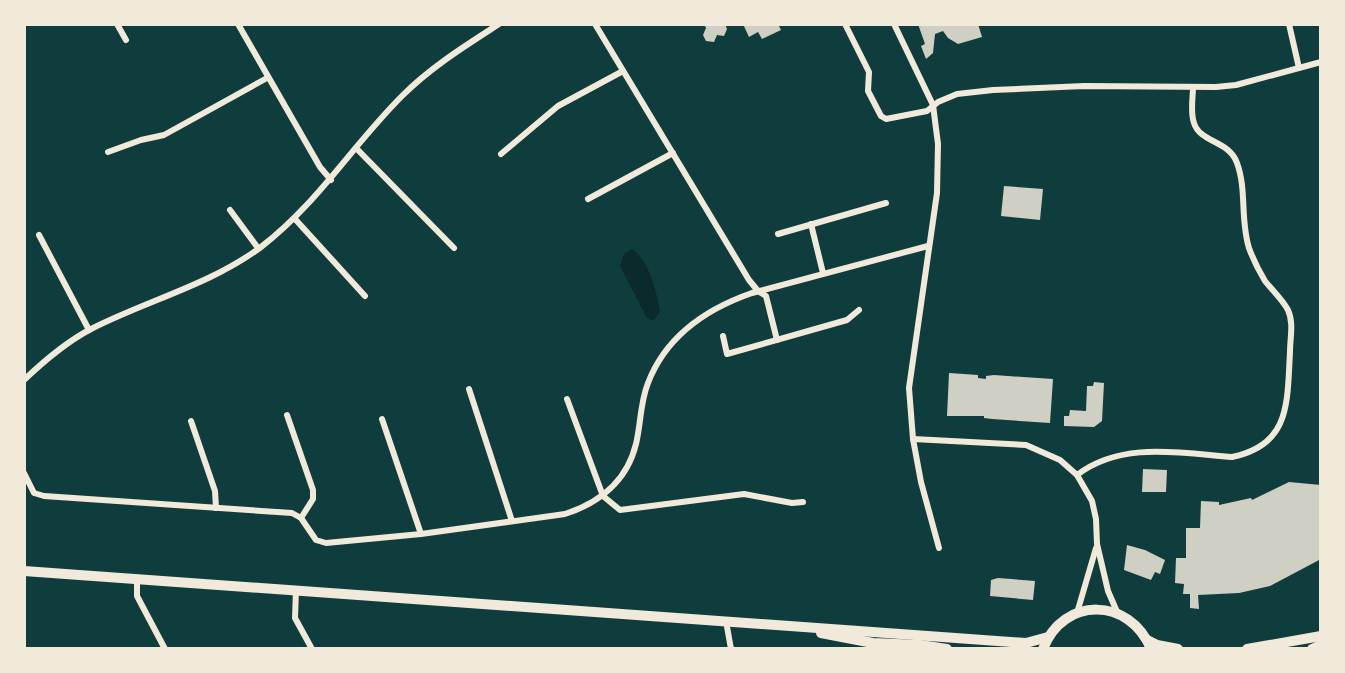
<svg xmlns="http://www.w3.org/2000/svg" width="1345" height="673" viewBox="0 0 1345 673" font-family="'Titillium Web',sans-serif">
	<rect width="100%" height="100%" fill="#0f3d3e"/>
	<!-- water -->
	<path fill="#0a2a2b" d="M632,249C649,260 657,293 660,312L653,321L647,318L620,266L624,254Z"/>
	<!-- building -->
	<g fill="#cfcfc3">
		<polygon points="704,24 725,24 727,29 724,36 717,35 714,42 706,41 703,35 706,28"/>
		<polygon points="743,24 778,24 781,30 762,39 758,32 749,37"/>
		<polygon points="918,24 940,24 941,26 978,24 982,37 958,44 948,38 943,31 935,34 933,53 926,59 921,46 925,44"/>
		<polygon points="1004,186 1043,189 1040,220 1001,216"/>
		<polygon points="949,373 978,375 978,378 986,379 986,376 994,375 1053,379 1050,423 992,419 984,418 984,416 947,416"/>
		<polygon points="1094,382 1104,383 1102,421 1094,427 1064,426 1064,416 1069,416 1070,410 1086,411 1087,386 1093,386"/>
		<polygon points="1143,469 1167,470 1166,492 1142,492"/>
		<polygon points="1289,482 1321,485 1321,559 1270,586 1239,593 1198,595 1199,609 1190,608 1190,594 1183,594 1184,584 1175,583 1176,558 1186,558 1186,528 1200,528 1201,501 1219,502 1219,505 1251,498 1252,500"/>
		<polygon points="1127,545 1145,550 1165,560 1160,574 1155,572 1151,580 1124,570"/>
		<polygon points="998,578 1035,581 1033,600 990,596 991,580"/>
	</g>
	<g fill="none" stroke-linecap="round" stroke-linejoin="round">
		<!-- minor -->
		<g stroke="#f1e9da" stroke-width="6">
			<polyline points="117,24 126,40"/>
			<polyline points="238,24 320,167 331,180"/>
			<polyline points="595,24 749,280 758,291 766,296 777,340"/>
			<polyline points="845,24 869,72 868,91 881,116 886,119 927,111 938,102 957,94 993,90 1084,86 1216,87 1236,85 1321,62"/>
			<polyline points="894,24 933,105 938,144 937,193 909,388 913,439 921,482 939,548"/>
			<polyline points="1289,24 1299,68"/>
			<polyline points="356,148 454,248"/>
			<polyline points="108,152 141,140 164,135 267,78"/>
			<polyline points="501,154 558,106 623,71"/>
			<polyline points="588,199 673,153"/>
			<polyline points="230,210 258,248"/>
			<polyline points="295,219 365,296"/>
			<polyline points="811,224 823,273"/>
			<polyline points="778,234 886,203"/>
			<polyline points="39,235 89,330"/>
			<polyline points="723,336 727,354 847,320 859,310"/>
			<path d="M24,380C44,361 66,342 91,329C148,300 210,285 261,247C319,202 351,147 402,96C431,67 465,46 499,24"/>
			<polyline points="469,389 512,521"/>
			<polyline points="567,399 603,496"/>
			<polyline points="287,415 313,490 313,499 301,518"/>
			<polyline points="382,419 421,534"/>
			<polyline points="191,421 215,491 216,508"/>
			<polyline points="913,439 1026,445 1060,460 1077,475 1092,501 1096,519 1097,544 1108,591 1118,614"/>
			<path d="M24,473L34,493L44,496L292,513L301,518L316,540L326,543L421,534L565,514C599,503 627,481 636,444C641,423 640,403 648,383C666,336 706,309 752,293L928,246"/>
			<path d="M1077,475C1121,441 1180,453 1232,457C1291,445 1287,402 1290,352C1290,338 1294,323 1288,310C1282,299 1272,290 1265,281C1259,271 1253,259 1249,248C1240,220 1247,190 1237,163C1229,140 1200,143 1194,123C1190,112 1193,98 1193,87"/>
			<polyline points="603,496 620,510 744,494 792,503 803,502"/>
			<polyline points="137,579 137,596 165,649"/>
			<polyline points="296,590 295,618 312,649"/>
			<polyline points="1077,613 1096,548"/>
			<polyline points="726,621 731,649"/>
		</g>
		<!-- primary -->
		<g stroke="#f1e9da" stroke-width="10">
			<polyline points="24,571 1026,643 1048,637"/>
			<polyline points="821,633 873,643 920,645 947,649"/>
			<polyline points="1147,640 1157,645 1178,649"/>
			<path d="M1043,649C1063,596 1130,597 1151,649"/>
			<polyline points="1247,649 1321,636"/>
			<polyline points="1312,649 1321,645"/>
		</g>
	</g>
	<!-- border -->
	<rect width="1345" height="673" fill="none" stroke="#f1e9da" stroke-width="52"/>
</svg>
